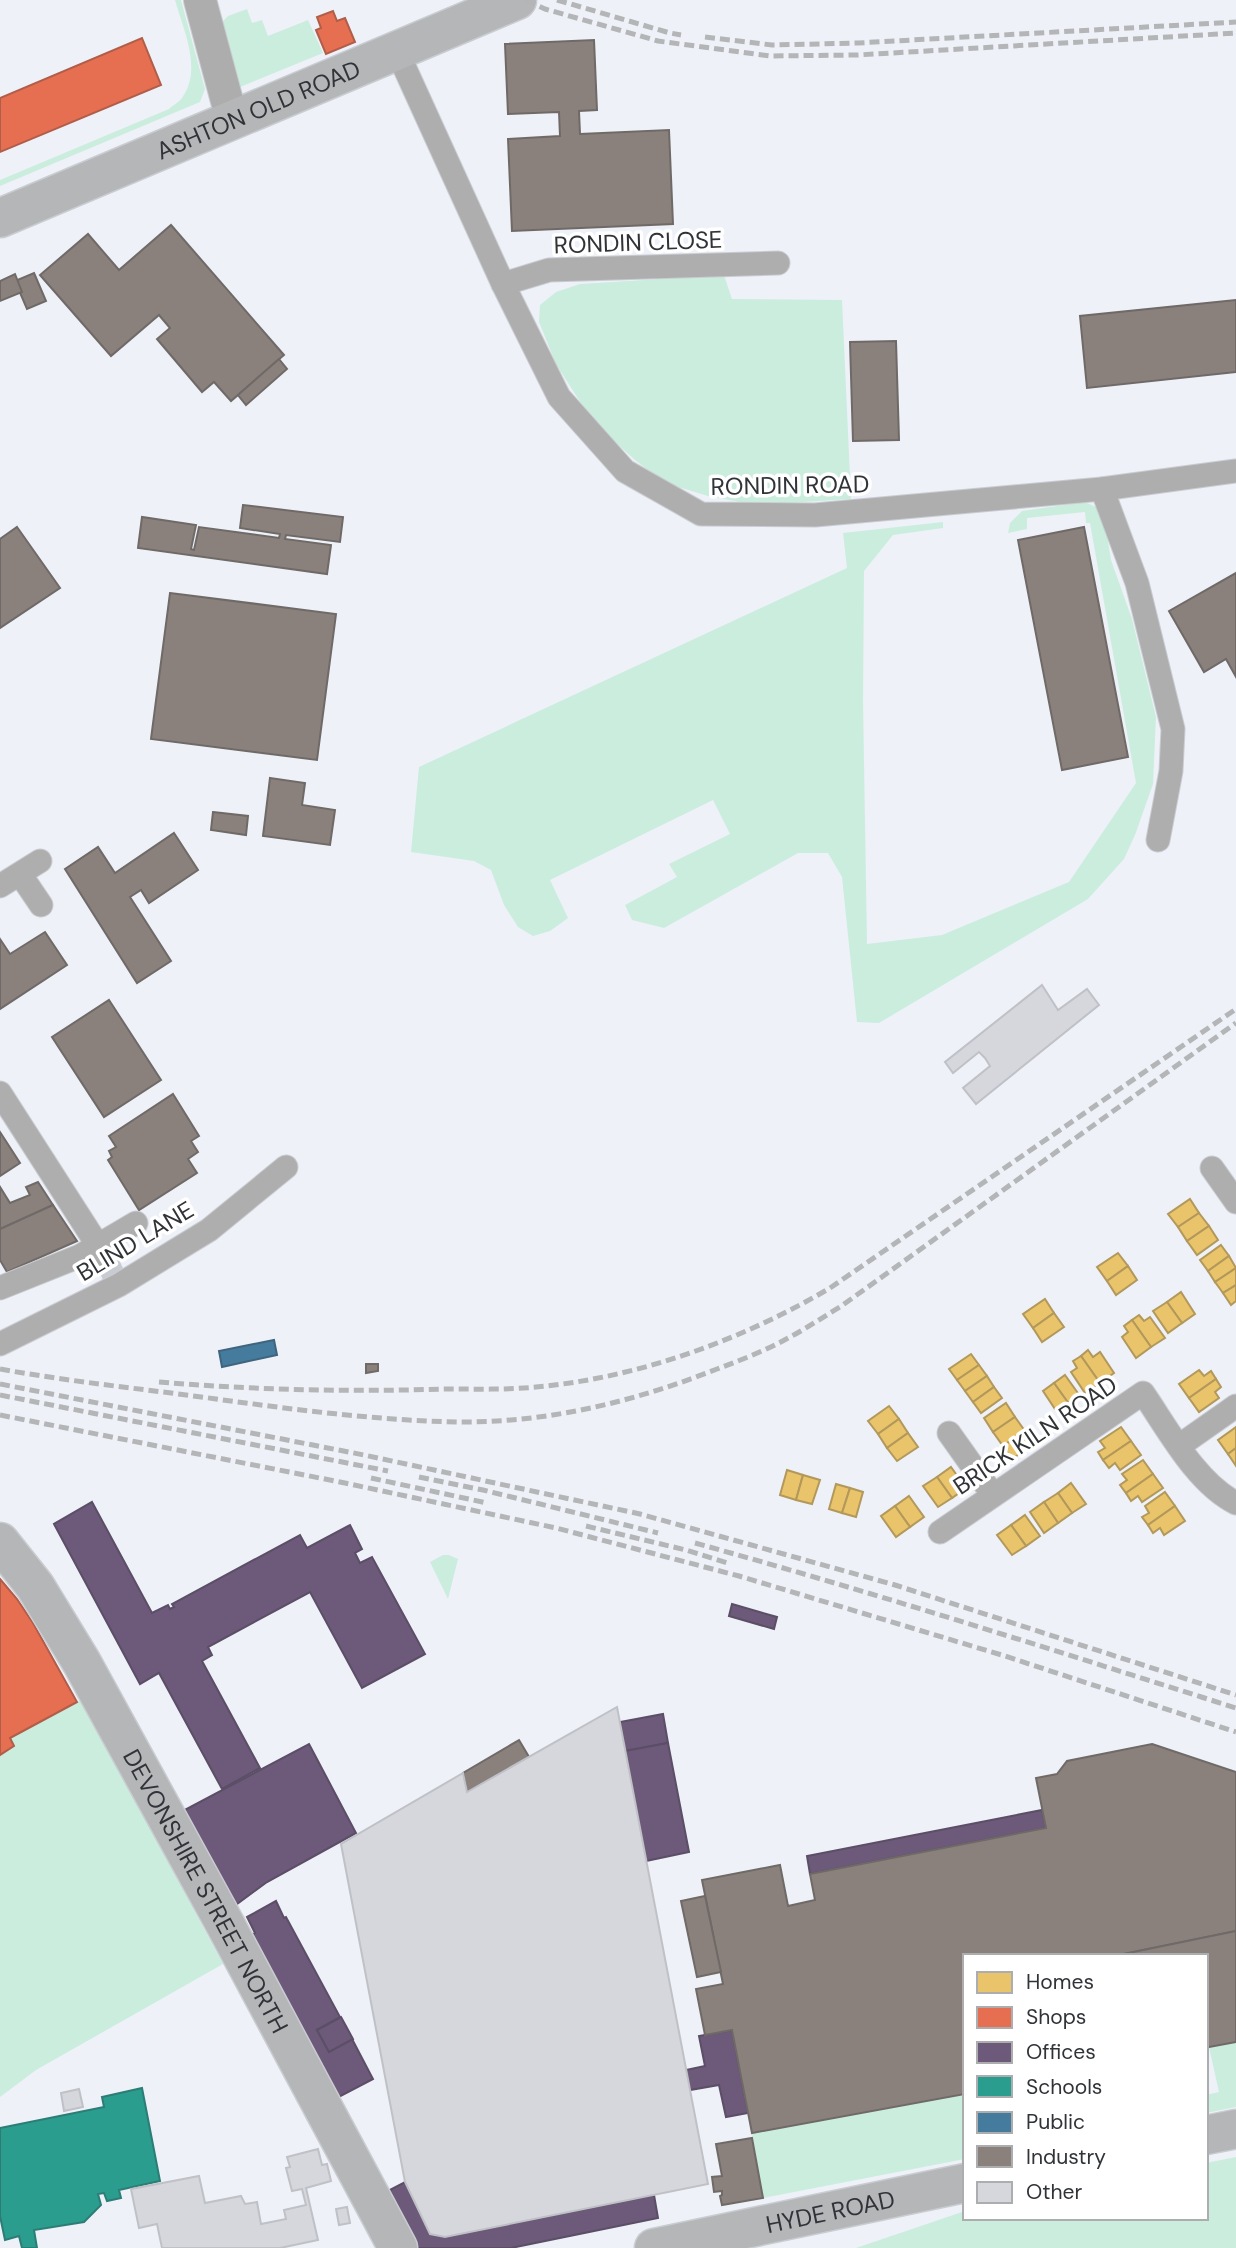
<svg xmlns="http://www.w3.org/2000/svg" width="1236" height="2248" viewBox="0 0 1236 2248" font-family="'DM Sans',sans-serif">
	<rect width="100%" height="100%" fill="#eef1f8"/>
	<!-- green -->
	<g fill="#cbedde">
		<path d="M175,0H181L205,89L200,102L0,186V180L169,109C172,106 179,102 182,98C203,70 183,29 175,0Z"/>
		<polygon points="247,9 252,23 262,20 268,36 308,20 323,53 240,87 234,84 219,25 228,16"/>
		<polygon points="724,275 732,299 842,300 851,499 756,505 708,496 665,483 635,460 593,422 556,364 539,322 540,305 556,292 580,284"/>
		<polygon points="1085,502 1096,507 1104,517 1111,560 1132,619 1156,717 1153,784 1135,835 1124,859 1088,899 879,1023 857,1022 842,877 828,853 798,853 664,928 632,920 625,905 677,877 669,864 730,834 713,800 550,880 568,918 550,931 533,936 518,927 504,905 491,870 474,861 411,852 419,767 847,568 843,533 943,522 943,528 893,535 864,571 863,701 867,944 942,935 1069,882 1136,783 1090,523 1086,523 1085,512 1027,518 1027,529 1008,533 1010,523 1022,511"/>
		<polygon points="443,1555 449,1555 458,1559 448,1599 430,1562"/>
		<polygon points="81,1700 223,1964 36,2070 0,2097 0,1755 14,1747 10,1738"/>
		<polygon points="1236,2042 1236,2107 1206,2113 1206,2095 1219,2092 1209,2047"/>
		<polygon points="965,2094 965,2159 763,2198 752,2133"/>
		<polygon points="1236,2157 1236,2248 856,2248 965,2211 965,2218 1206,2218 1206,2163"/>
	</g>
	<!-- homes -->
	<g fill="#e9c46a" stroke="#b2985b" stroke-width="2">
		<polygon points="1190,1199 1199,1213 1178,1227 1168,1214"/>
		<polygon points="1199,1213 1209,1226 1187,1241 1178,1227"/>
		<polygon points="1209,1226 1218,1240 1197,1255 1187,1241"/>
		<polygon points="1221,1245 1229,1256 1208,1271 1200,1260"/>
		<polygon points="1118,1253 1128,1266 1107,1281 1097,1267"/>
		<polygon points="1229,1256 1236,1268 1215,1282 1208,1271"/>
		<polygon points="1128,1266 1137,1280 1116,1295 1107,1281"/>
		<polygon points="1236,1268 1236,1285 1223,1293 1215,1282"/>
		<polygon points="1236,1285 1236,1301 1231,1305 1223,1293"/>
		<polygon points="1181,1292 1195,1314 1182,1323 1167,1302"/>
		<polygon points="1045,1299 1054,1313 1033,1328 1023,1314"/>
		<polygon points="1167,1302 1182,1323 1168,1333 1153,1311"/>
		<polygon points="1054,1313 1064,1327 1042,1342 1033,1328"/>
		<polygon points="1139,1315 1144,1321 1150,1317 1165,1338 1151,1347 1132,1320"/>
		<polygon points="1132,1320 1151,1347 1136,1358 1122,1337 1128,1332 1124,1326"/>
		<polygon points="1088,1350 1093,1357 1100,1352 1114,1373 1100,1383 1081,1356"/>
		<polygon points="971,1354 979,1365 957,1380 949,1369"/>
		<polygon points="1081,1356 1100,1383 1085,1393 1071,1372 1077,1368 1073,1361"/>
		<polygon points="979,1365 987,1376 965,1391 957,1380"/>
		<polygon points="1199,1370 1204,1376 1211,1371 1216,1379 1189,1398 1179,1384"/>
		<polygon points="1065,1375 1080,1396 1069,1404 1054,1383"/>
		<polygon points="987,1376 994,1387 973,1402 965,1391"/>
		<polygon points="1216,1379 1221,1387 1215,1392 1219,1398 1199,1412 1189,1398"/>
		<polygon points="1054,1383 1069,1404 1057,1412 1043,1391"/>
		<polygon points="994,1387 1002,1398 981,1413 973,1402"/>
		<polygon points="1006,1403 1015,1417 993,1432 984,1418"/>
		<polygon points="889,1406 899,1419 878,1434 868,1421"/>
		<polygon points="1015,1417 1025,1431 1003,1446 993,1432"/>
		<polygon points="899,1419 908,1433 887,1448 878,1434"/>
		<polygon points="1121,1427 1131,1441 1103,1460 1098,1452 1105,1448 1100,1441"/>
		<polygon points="1236,1427 1236,1448 1228,1454 1218,1440"/>
		<polygon points="1025,1431 1034,1444 1012,1459 1003,1446"/>
		<polygon points="908,1433 918,1447 897,1461 887,1448"/>
		<polygon points="1131,1441 1141,1455 1120,1470 1115,1463 1109,1468 1103,1460"/>
		<polygon points="1236,1448 1236,1466 1228,1454"/>
		<polygon points="1143,1460 1153,1474 1126,1493 1120,1485 1127,1480 1122,1474"/>
		<polygon points="951,1467 966,1488 952,1498 937,1477"/>
		<polygon points="787,1470 803,1475 796,1500 780,1495"/>
		<polygon points="1153,1474 1163,1488 1142,1502 1138,1496 1131,1501 1126,1493"/>
		<polygon points="803,1475 820,1480 812,1504 796,1500"/>
		<polygon points="937,1477 952,1498 938,1507 923,1486"/>
		<polygon points="1071,1483 1086,1504 1072,1513 1058,1493"/>
		<polygon points="836,1484 850,1488 842,1513 829,1509"/>
		<polygon points="850,1488 863,1492 856,1517 842,1513"/>
		<polygon points="1165,1492 1175,1506 1148,1525 1142,1517 1149,1513 1145,1506"/>
		<polygon points="1058,1493 1072,1513 1058,1523 1044,1502"/>
		<polygon points="909,1496 924,1517 910,1527 895,1506"/>
		<polygon points="1044,1502 1058,1523 1044,1533 1030,1512"/>
		<polygon points="895,1506 910,1527 896,1537 881,1516"/>
		<polygon points="1175,1506 1185,1521 1164,1535 1160,1528 1153,1533 1148,1525"/>
		<polygon points="1025,1515 1040,1536 1026,1546 1011,1525"/>
		<polygon points="1011,1525 1026,1546 1012,1555 997,1535"/>
	</g>
	<!-- shops -->
	<g fill="#e76f51" stroke="#b05d49" stroke-width="2">
		<polygon points="333,11 337,21 345,18 355,42 326,54 316,30 321,28 317,17"/>
		<polygon points="142,38 161,85 0,152 0,98"/>
		<polygon points="0,1579 17,1599 33,1623 77,1702 10,1738 14,1746 0,1755"/>
	</g>
	<!-- offices -->
	<g fill="#6d597a" stroke="#5b4e66" stroke-width="2">
		<polygon points="92,1502 152,1613 168,1605 170,1609 174,1607 172,1604 300,1535 307,1548 350,1525 362,1549 355,1553 360,1563 372,1557 425,1654 362,1688 310,1592 208,1647 212,1655 202,1661 260,1768 222,1789 159,1673 140,1684 54,1524"/>
		<polygon points="732,1604 777,1617 774,1629 729,1616"/>
		<polygon points="663,1714 668,1743 625,1751 620,1722"/>
		<polygon points="668,1743 689,1852 646,1861 625,1751"/>
		<polygon points="309,1744 356,1833 267,1882 233,1907 181,1812"/>
		<polygon points="1042,1810 1046,1828 810,1874 807,1856"/>
		<polygon points="276,1901 284,1918 286,1917 340,2017 317,2030 329,2052 352,2039 373,2079 335,2099 249,1937 255,1933 247,1917"/>
		<polygon points="341,2017 353,2039 329,2052 317,2030"/>
		<polygon points="732,2030 748,2113 726,2117 719,2085 690,2090 686,2070 705,2066 699,2036"/>
		<polygon points="405,2182 430,2234 445,2237 654,2195 658,2218 511,2248 413,2248 386,2192"/>
	</g>
	<!-- schools -->
	<polygon fill="#2a9d8f" stroke="#2c7d75" stroke-width="2" points="142,2088 160,2181 119,2190 121,2198 107,2201 104,2193 98,2194 101,2205 84,2222 34,2230 37,2248 22,2248 19,2236 5,2240 0,2216 0,2128 104,2107 102,2097"/>
	<!-- public -->
	<polygon fill="#457b9d" stroke="#3f657e" stroke-width="2" points="274,1340 277,1355 222,1367 219,1351"/>
	<!-- industry -->
	<g fill="#8a817c" stroke="#6f6a67" stroke-width="2">
		<polygon points="594,40 597,110 579,111 580,134 669,130 673,224 512,231 508,139 560,136 559,112 508,114 505,44"/>
		<polygon points="171,225 284,355 231,401 214,382 202,392 157,339 170,328 159,315 111,356 40,275 88,234 119,270"/>
		<polygon points="34,273 46,301 27,309 15,281"/>
		<polygon points="15,274 22,292 0,301 0,281"/>
		<polygon points="1236,300 1236,372 1087,388 1080,316"/>
		<polygon points="896,341 899,440 853,441 850,342"/>
		<polygon points="279,359 287,369 246,405 238,395"/>
		<polygon points="243,505 343,517 340,542 286,535 285,539 331,545 327,574 138,548 142,517 196,525 191,549 194,550 199,527 279,538 280,534 240,528"/>
		<polygon points="17,527 60,588 0,628 0,539"/>
		<polygon points="1084,527 1128,757 1062,770 1018,540"/>
		<polygon points="1236,573 1236,677 1226,659 1204,672 1169,611"/>
		<polygon points="170,593 336,614 317,760 151,739"/>
		<polygon points="270,778 305,783 302,805 335,810 330,845 263,836"/>
		<polygon points="213,812 248,816 246,835 211,830"/>
		<polygon points="174,833 198,870 149,903 141,890 130,897 171,961 137,983 65,869 98,847 115,873"/>
		<polygon points="45,932 67,965 0,1009 0,939 10,954"/>
		<polygon points="109,1000 161,1080 104,1117 52,1037"/>
		<polygon points="173,1094 199,1136 191,1141 198,1152 188,1159 197,1173 139,1210 108,1160 112,1157 109,1151 116,1147 109,1136"/>
		<polygon points="0,1132 20,1163 0,1176"/>
		<polygon points="38,1182 53,1205 0,1229 0,1187 10,1203 30,1195 26,1187"/>
		<polygon points="53,1205 77,1241 7,1272 0,1260 0,1229"/>
		<polygon points="366,1364 378,1364 378,1371 366,1373"/>
		<polygon points="519,1740 529,1757 467,1792 463,1773"/>
		<polygon points="1152,1744 1236,1772 1236,1931 1114,1956 965,1956 965,2094 752,2133 732,2030 705,2035 696,1989 723,1984 702,1880 780,1865 788,1906 815,1900 810,1874 1046,1828 1036,1778 1057,1774 1067,1761"/>
		<polygon points="705,1896 721,1972 697,1977 681,1901"/>
		<polygon points="1236,1931 1236,2042 1209,2047 1206,2048 1206,1956 1114,1956"/>
		<polygon points="752,2138 763,2198 722,2205 720,2196 722,2195 722,2191 714,2192 712,2177 722,2176 716,2144"/>
	</g>
	<!-- building -->
	<g fill="#d5d7dd" stroke="#bfc1c6" stroke-width="2">
		<polygon points="1042,985 1058,1010 1087,989 1099,1005 976,1104 963,1088 990,1066 985,1058 979,1052 953,1073 945,1062"/>
		<polygon points="617,1707 708,2184 445,2237 430,2234 405,2182 341,1844 463,1773 467,1792"/>
		<polygon points="79,2089 83,2107 64,2111 61,2093"/>
		<polygon points="318,2149 322,2165 327,2164 331,2181 306,2188 318,2240 280,2248 162,2248 157,2224 139,2228 131,2189 199,2176 205,2203 241,2196 245,2204 257,2202 261,2224 286,2219 284,2210 306,2205 302,2189 292,2191 286,2168 290,2167 287,2157"/>
		<polygon points="347,2207 350,2223 339,2225 336,2209"/>
	</g>
	<g fill="none" stroke-linecap="round" stroke-linejoin="round">
		<!-- street-tunnel -->
		<polyline stroke="#c8cbd1" stroke-width="23" stroke-dasharray="23 11" stroke-linecap="butt" points="104,1255 114,1276"/>
		<!-- street casing -->
		<g stroke="#c9ccd1" stroke-width="25">
			<g id="street">
				<polyline points="397,51 503,284 559,397 625,471 701,514 815,515 1102,489 1236,471"/>
				<polyline points="503,284 549,270 778,263"/>
				<polyline points="1102,489 1137,583 1173,729 1171,771 1158,840"/>
				<polyline points="20,874 41,905"/>
				<polyline points="0,886 40,861"/>
				<polyline points="0,1093 104,1255"/>
				<polyline points="1212,1168 1236,1202"/>
				<polyline points="0,1288 80,1256 136,1223"/>
				<polyline points="0,1344 119,1285 209,1230 286,1167"/>
				<polyline points="949,1433 993,1495"/>
				<polyline points="1179,1446 1236,1406"/>
				<path d="M940,1532L1143,1393C1168,1429 1196,1483 1236,1503"/>
			</g>
		</g>
		<!-- secondary casing -->
		<g stroke="#c9ccd1" stroke-width="34">
			<polyline id="secondary" points="200,0 227,101 235,119"/>
		</g>
		<!-- highway casing -->
		<g stroke="#c9ccd1" stroke-width="41">
			<g id="highway">
				<path id="s1" d="M0,218L517,0"/>
				<path id="s2" d="M0,1542L35,1586L82,1663L225,1924L398,2248"/>
				<polyline points="1206,2135 1236,2129"/>
				<path id="s3" d="M654,2248L965,2183"/>
			</g>
		</g>
		<!-- street -->
		<use href="#street" stroke="#aeaeae" stroke-width="23"/>
		<!-- secondary -->
		<use href="#secondary" stroke="#adadad" stroke-width="32"/>
		<!-- highway -->
		<use href="#highway" stroke="#b5b6b8" stroke-width="38"/>
		<!-- rail -->
		<g stroke="#b4b5b7" stroke-width="5" stroke-dasharray="10 5" stroke-linecap="butt">
			<polyline points="526,0 545,9 658,41 770,56 857,55 1236,33"/>
			<polyline points="557,0 670,33 681,35"/>
			<polyline points="705,37 772,45 858,43 1236,22"/>
			<path d="M0,1369C72,1382 144,1389 216,1399C298,1410 381,1421 464,1422C551,1422 636,1401 717,1369C741,1360 767,1350 790,1337C807,1328 823,1317 840,1307L1236,1023"/>
			<path d="M159,1382C255,1390 350,1392 445,1389C475,1389 506,1390 536,1387C638,1378 742,1340 830,1288L1236,1009"/>
			<polyline points="0,1384 364,1455 640,1514 895,1585 1236,1695"/>
			<polyline points="0,1395 388,1471"/>
			<polyline points="0,1415 345,1483 556,1528 739,1576 1005,1656 1236,1732"/>
			<polyline points="419,1477 483,1490 658,1533"/>
			<polyline points="371,1478 487,1503"/>
			<polyline points="586,1526 686,1550 731,1564"/>
			<path d="M695,1543C876,1593 1056,1651 1236,1708"/>
		</g>
	</g>
	<g text-anchor="middle" dominant-baseline="central" stroke-width="7" stroke-linejoin="round" paint-order="stroke">
		<!-- street labels -->
		<g font-size="24" fill="#303337" stroke="#fff">
			<text stroke="none"><textPath href="#s1" startOffset="280">ASHTON OLD ROAD</textPath></text>
			<text transform="translate(638 242) rotate(-2)">RONDIN CLOSE</text>
			<text transform="translate(790 485) rotate(-1)">RONDIN ROAD</text>
			<text transform="translate(135 1241) rotate(-31)">BLIND LANE</text>
			<text transform="translate(1035 1435) rotate(-34)">BRICK KILN ROAD</text>
			<text stroke="none"><textPath href="#s2" startOffset="406">DEVONSHIRE STREET NORTH</textPath></text>
			<text stroke="none"><textPath href="#s3" startOffset="180">HYDE ROAD</textPath></text>
		</g>
	</g>
	<!-- legend -->
	<rect x="963" y="1954" width="245" height="266" fill="#ffffff" stroke="#acadaf" stroke-width="2"/>
	<rect x="977" y="1972" width="35" height="21" fill="#e9c46a" stroke="#acadaf" stroke-width="2"/>
	<text x="1026" y="1989" font-size="21" fill="#303337">Homes</text>
	<rect x="977" y="2007" width="35" height="21" fill="#e76f51" stroke="#acadaf" stroke-width="2"/>
	<text x="1026" y="2024" font-size="21" fill="#303337">Shops</text>
	<rect x="977" y="2042" width="35" height="21" fill="#6d597a" stroke="#acadaf" stroke-width="2"/>
	<text x="1026" y="2059" font-size="21" fill="#303337">Offices</text>
	<rect x="977" y="2076" width="35" height="21" fill="#2a9d8f" stroke="#acadaf" stroke-width="2"/>
	<text x="1026" y="2094" font-size="21" fill="#303337">Schools</text>
	<rect x="977" y="2112" width="35" height="21" fill="#457b9d" stroke="#acadaf" stroke-width="2"/>
	<text x="1026" y="2129" font-size="21" fill="#303337">Public</text>
	<rect x="977" y="2146" width="35" height="21" fill="#8a817c" stroke="#acadaf" stroke-width="2"/>
	<text x="1026" y="2164" font-size="21" fill="#303337">Industry</text>
	<rect x="977" y="2182" width="35" height="21" fill="#d5d7dd" stroke="#acadaf" stroke-width="2"/>
	<text x="1026" y="2199" font-size="21" fill="#303337">Other</text>
</svg>
